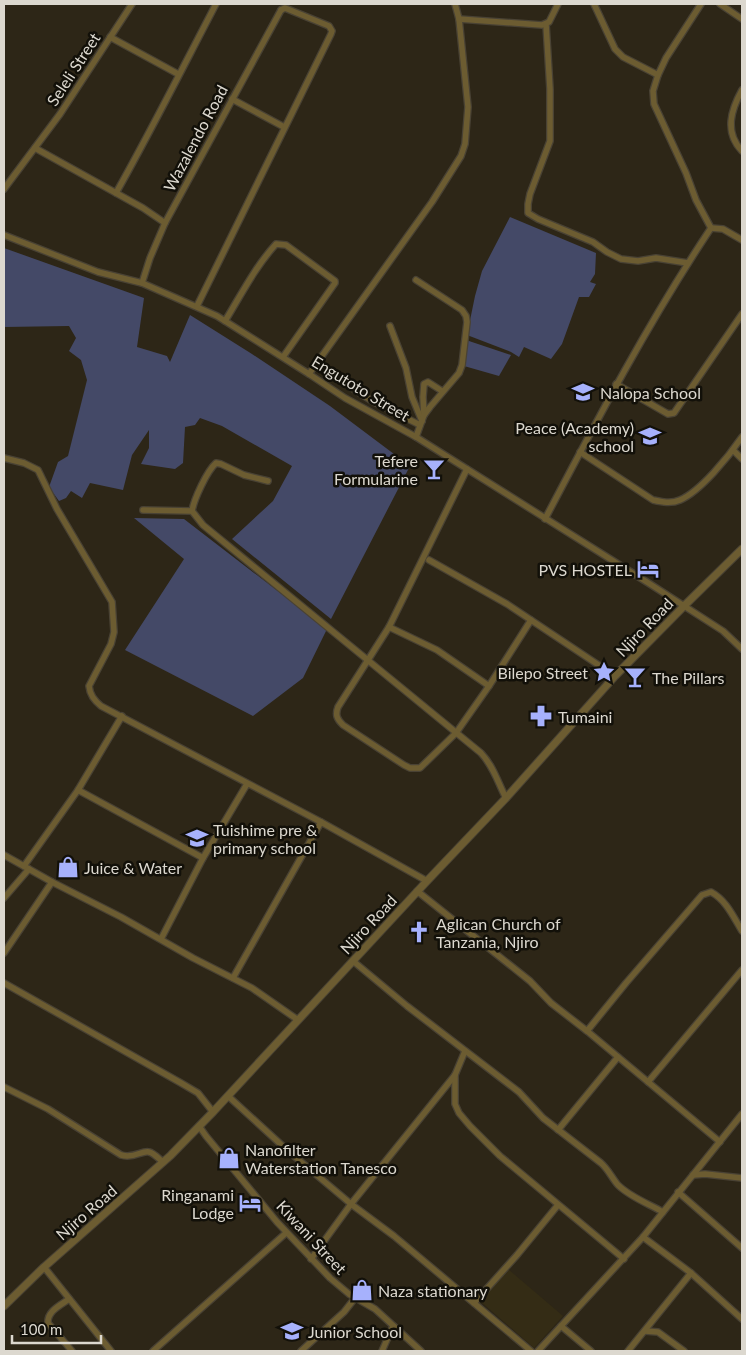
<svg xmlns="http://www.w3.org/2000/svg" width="746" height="1355" viewBox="0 0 746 1355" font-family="Lato,sans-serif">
	<rect width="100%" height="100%" fill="#2d2617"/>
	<!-- built -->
	<polygon fill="#342c15" points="508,1269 563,1316 534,1348 480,1301"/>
	<!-- green -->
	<g fill="#444967">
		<polygon points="510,217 596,253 595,274 590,282 596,284 589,297 579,297 562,344 551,359 524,347 519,357 511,352 467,335 475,296 482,271"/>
		<polygon points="4,248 144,298 137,347 167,356 170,362 190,315 252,354 330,406 410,466 331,619 232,539 273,501 292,466 222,426 200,418 195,425 185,427 183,463 175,469 141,464 149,448 149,430 132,455 123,490 90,483 82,498 71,491 66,498 59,501 49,487 58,462 68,456 87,380 81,360 69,351 76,338 69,326 4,327"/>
		<polygon points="466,340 511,355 499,376 464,366"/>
		<polygon points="134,518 184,519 327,629 303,678 253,716 125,650 184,559"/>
	</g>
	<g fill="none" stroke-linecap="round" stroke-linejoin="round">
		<!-- minor casing -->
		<g stroke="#494234" stroke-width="8">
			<g id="minor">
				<polyline points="594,4 615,49 623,57 658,75"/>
				<polyline points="720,4 742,19"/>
				<polyline points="459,19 542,25 549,22 558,4"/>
				<polyline points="546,24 550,89 550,141 530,194 528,204 528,213 538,219 593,242 607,252 621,259 638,261 656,258 688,263"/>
				<polyline points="110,37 178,74"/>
				<path d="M742,90C731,110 724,132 742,151"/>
				<polyline points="232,99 284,127"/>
				<polyline points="35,148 143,208 165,223"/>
				<polyline points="4,189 60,114 132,4"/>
				<path d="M116,193C151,131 183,67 216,4"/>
				<polyline points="711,228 723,229 742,240"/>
				<polyline points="4,235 98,272 142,283 217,316 309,374 345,398 416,437 650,584 723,631 742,649"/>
				<polyline points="142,283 150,258 165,223 281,10"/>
				<polyline points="197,306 331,34 332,31 329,26 285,8 281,10"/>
				<path d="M225,321C241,295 255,267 276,244L286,245L335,281V283L283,357"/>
				<polyline points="390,326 406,368 412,397 422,421"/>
				<polyline points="309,374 432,202 461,156 465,144 468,107 459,19 455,4"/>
				<polyline points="616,384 668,414 674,413 742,314"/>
				<polyline points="350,387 372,401 420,425"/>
				<polyline points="424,415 423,397 424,384 428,382 442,391"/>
				<polyline points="416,437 424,415 430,407 459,373 462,365 467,322 466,316 462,310 416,280"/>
				<polyline points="733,450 742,459"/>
				<path d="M580,452L653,500C662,502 671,504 680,500C701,491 729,456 742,437"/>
				<path d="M4,458L24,463L38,470L57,509L112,602L114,632L111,644L89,686C90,695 94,700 101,706L321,822L427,881"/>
				<path d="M467,469L389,627L338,707C335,715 337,719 343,725L404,765L410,768H420L456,733L489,686L531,620"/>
				<path d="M268,481L244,475L221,464L216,463C207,471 194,499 192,511L203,525L481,753C494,767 498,783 506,798"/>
				<polyline points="143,510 192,511"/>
				<path d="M545,519C597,420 649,321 711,228L696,200L686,173L654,104L653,91L658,75L666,58L701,4"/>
				<polyline points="429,560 507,604 615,676"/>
				<polyline points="389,627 437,650 489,686"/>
				<polyline points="78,790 203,858"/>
				<polyline points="4,855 52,882 121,917 193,958 252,988 298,1020"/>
				<polyline points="24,866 78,790 122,716"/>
				<polyline points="417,891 530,981 551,1003 587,1031 720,1142"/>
				<polyline points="4,898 29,869"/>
				<polyline points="161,939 203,858 247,784"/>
				<polyline points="4,953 52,882"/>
				<path d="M353,961L407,1006L519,1092L543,1118L601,1163C608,1169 612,1178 618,1185C630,1197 649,1204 663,1212"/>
				<polyline points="233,978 321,822"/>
				<polyline points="4,983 181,1083 198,1093 213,1112"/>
				<path d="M587,1031L626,983L702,895L711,892C726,900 733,916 742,931"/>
				<polyline points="455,1075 455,1104 459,1113 470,1126 500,1156 624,1259"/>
				<polyline points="648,1082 742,970"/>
				<path d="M4,1087L48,1109L121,1155C134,1159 142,1150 149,1152C154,1153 159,1159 163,1162"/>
				<polyline points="228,1096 287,1150 351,1204 394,1236 531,1351"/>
				<polyline points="199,1126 206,1136 277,1222 330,1278 349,1294 375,1309 421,1351"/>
				<polyline points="558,1130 618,1057"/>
				<polyline points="693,1175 705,1174 742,1178"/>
				<polyline points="678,1192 742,1248"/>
				<polyline points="643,1237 691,1273 742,1319"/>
				<polyline points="311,1259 351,1204 455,1075 465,1051"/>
				<polyline points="44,1267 111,1351"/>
				<path d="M69,1299C61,1305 47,1311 48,1323L72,1351"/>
				<polyline points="474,1303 517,1255 558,1205"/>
				<polyline points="561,1326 591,1351"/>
				<polyline points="645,1331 658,1332 684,1351"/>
				<polyline points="153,1351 286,1233"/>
				<polyline points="301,1351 344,1312 355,1298"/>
				<polyline points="382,1351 393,1326"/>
				<polyline points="538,1351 643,1237 742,1114"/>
				<polyline points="628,1351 691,1273"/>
			</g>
		</g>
		<!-- tertiary casing -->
		<g stroke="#494234" stroke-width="9">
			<polyline id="tertiary" points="4,1306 44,1267 171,1155 213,1112 427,881 506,798 615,676 684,606 742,549"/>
		</g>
		<!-- minor -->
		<use href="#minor" stroke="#6c5c31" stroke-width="5.5"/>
		<!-- tertiary -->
		<use href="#tertiary" stroke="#6c5c31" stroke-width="7"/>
	</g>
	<!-- icons -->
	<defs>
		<g id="school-bare" transform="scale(1.725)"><path d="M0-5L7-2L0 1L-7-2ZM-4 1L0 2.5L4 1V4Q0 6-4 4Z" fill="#a6b1fc" stroke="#121009" stroke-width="2.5" paint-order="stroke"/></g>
		<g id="bar-bare" transform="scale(1.725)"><path d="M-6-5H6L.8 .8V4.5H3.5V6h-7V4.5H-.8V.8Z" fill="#a6b1fc" stroke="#121009" stroke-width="2.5" paint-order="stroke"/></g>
		<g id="hotel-bare" transform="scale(1.725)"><path d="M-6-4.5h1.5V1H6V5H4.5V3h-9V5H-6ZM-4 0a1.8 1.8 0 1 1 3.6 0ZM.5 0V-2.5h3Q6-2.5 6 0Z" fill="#a6b1fc" stroke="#121009" stroke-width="2.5" paint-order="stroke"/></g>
		<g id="sight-bare" transform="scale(1.725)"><path d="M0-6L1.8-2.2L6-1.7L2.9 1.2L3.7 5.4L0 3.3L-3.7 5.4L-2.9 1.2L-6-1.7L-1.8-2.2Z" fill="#a6b1fc" stroke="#121009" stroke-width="2.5" paint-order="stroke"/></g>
		<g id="pharmacy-bare" transform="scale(1.725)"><path d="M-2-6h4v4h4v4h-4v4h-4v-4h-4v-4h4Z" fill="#a6b1fc" stroke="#121009" stroke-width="2.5" paint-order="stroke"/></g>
		<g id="shop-bare" transform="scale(1.725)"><path d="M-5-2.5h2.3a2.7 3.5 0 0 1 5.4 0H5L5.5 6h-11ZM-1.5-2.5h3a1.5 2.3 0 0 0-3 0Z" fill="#a6b1fc" stroke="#121009" stroke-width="2.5" paint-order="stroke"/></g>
		<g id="church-bare" transform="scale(1.725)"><path d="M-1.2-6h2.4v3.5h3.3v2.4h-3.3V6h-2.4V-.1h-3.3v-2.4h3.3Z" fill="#a6b1fc" stroke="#121009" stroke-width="2.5" paint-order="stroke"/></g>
	</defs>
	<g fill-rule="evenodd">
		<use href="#school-bare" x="583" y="392"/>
		<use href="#school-bare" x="650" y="436"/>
		<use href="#bar-bare" x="434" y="469"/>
		<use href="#hotel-bare" x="648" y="569"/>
		<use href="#sight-bare" x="604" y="672"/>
		<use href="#bar-bare" x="635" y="677"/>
		<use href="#pharmacy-bare" x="541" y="716"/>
		<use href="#school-bare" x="197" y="838"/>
		<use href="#shop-bare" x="68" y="867"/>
		<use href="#church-bare" x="419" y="932"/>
		<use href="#shop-bare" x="229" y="1158"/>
		<use href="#hotel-bare" x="250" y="1203"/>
		<use href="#shop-bare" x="362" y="1290"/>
		<use href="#school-bare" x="292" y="1331"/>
	</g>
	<g text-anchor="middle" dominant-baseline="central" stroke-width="5" stroke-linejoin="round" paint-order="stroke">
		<!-- street labels -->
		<g font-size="16" fill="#dcd8cf" stroke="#121009">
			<text transform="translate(73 69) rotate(-57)">Seleli Street</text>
			<text transform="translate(195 138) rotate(-62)">Wazalendo Road</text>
			<text transform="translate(361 388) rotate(31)">Engutoto Street</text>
			<text transform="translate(644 627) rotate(-46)">Njiro Road</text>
			<text transform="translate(368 924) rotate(-47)">Njiro Road</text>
			<text transform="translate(86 1212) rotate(-41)">Njiro Road</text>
			<text transform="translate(312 1237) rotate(47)">Kiwani Street</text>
		</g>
		<!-- poi labels -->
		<g font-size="16" fill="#dcd8cf" stroke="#121009" text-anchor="start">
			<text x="600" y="392">Nalopa School</text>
			<text x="634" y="427" text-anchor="end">Peace (Academy)<tspan x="634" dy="18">school</tspan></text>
			<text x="418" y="460" text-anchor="end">Tefere<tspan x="418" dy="18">Formularine</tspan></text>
			<text x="632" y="569" text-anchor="end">PVS HOSTEL</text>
			<text x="588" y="672" text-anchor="end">Bilepo Street</text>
			<text x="652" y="677">The Pillars</text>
			<text x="558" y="716">Tumaini</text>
			<text x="213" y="829">Tuishime pre &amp;<tspan x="213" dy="18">primary school</tspan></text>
			<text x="84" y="867">Juice &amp; Water</text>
			<text x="436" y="923">Aglican Church of<tspan x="436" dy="18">Tanzania, Njiro</tspan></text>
			<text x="245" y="1149">Nanofilter<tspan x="245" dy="18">Waterstation Tanesco</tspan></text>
			<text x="234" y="1194" text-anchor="end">Ringanami<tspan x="234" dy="18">Lodge</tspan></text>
			<text x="378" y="1290">Naza stationary</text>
			<text x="308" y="1331">Junior School</text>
		</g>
	</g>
	<!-- border -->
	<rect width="746" height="1355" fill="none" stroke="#dcd8cf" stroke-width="10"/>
	<!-- scale -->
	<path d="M12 1335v8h89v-8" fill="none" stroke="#dcd8cf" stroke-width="2.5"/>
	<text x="20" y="1335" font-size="15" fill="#dcd8cf" stroke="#121009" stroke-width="4" paint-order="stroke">100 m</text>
</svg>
